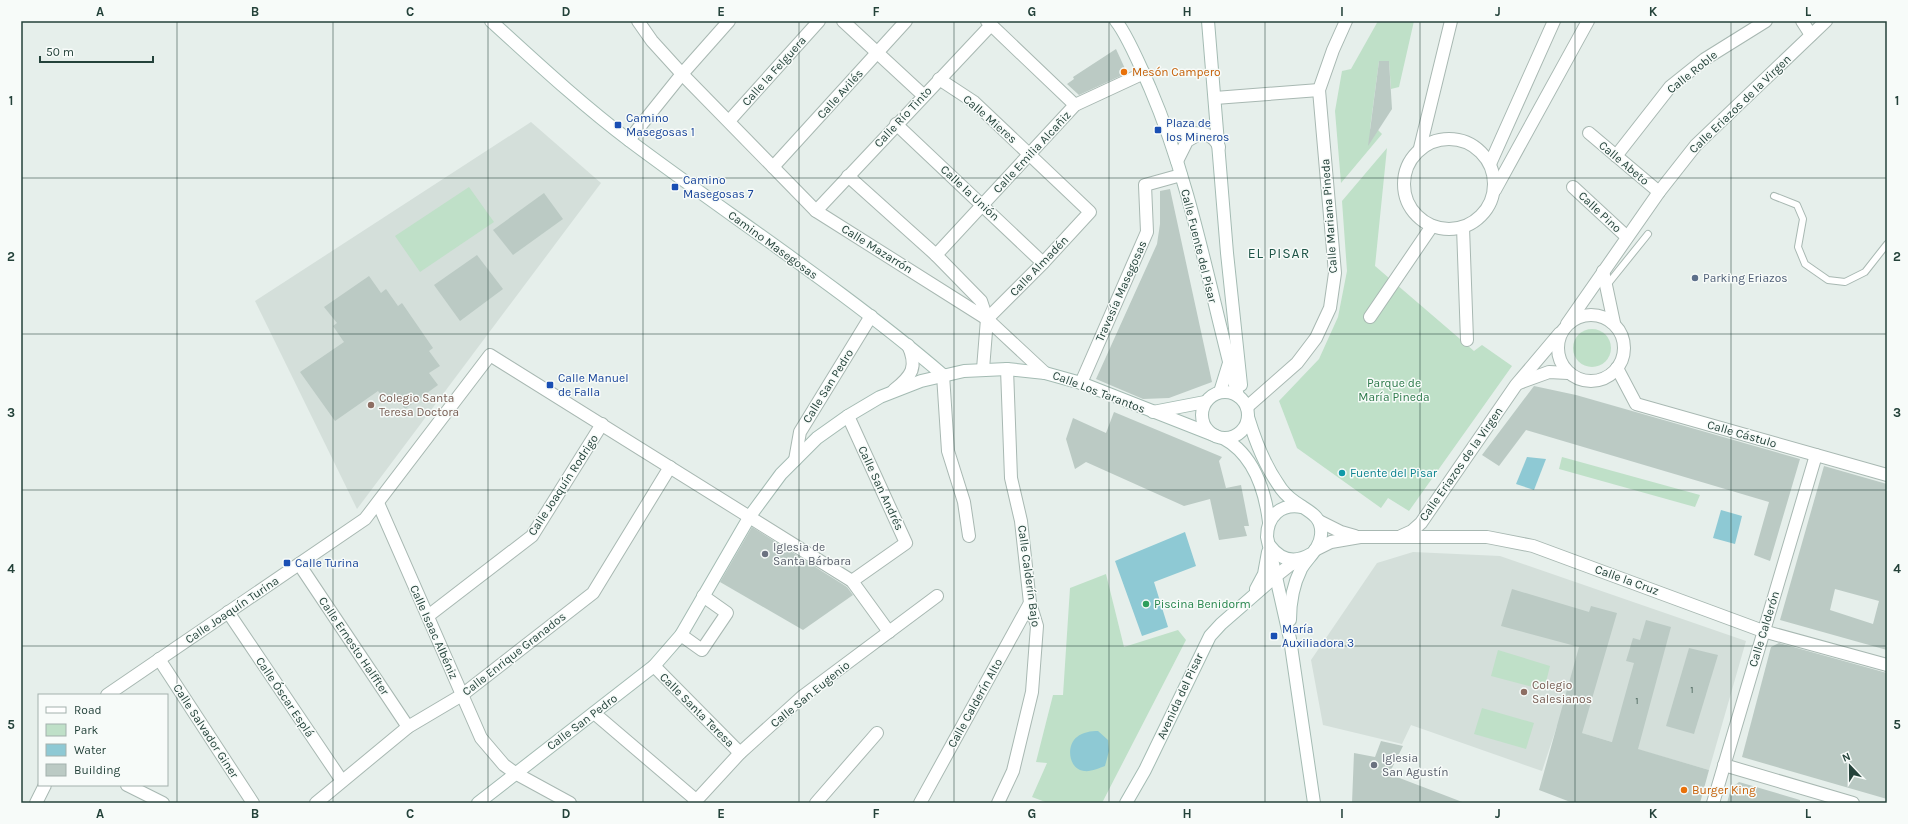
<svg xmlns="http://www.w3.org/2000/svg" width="1908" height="824" viewBox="0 0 1908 824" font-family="Karla,sans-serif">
	<rect width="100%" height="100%" fill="#e6efeb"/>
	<!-- built -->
	<g fill="#d4dfda">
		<polygon points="531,122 601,183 357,509 255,301"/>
		<polygon points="1413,552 1500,556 1746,641 1709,770 1557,726 1542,771 1411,725 1402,744 1323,725 1311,660 1377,563"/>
	</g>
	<!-- green -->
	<g fill="#bfe0c8">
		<polygon points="1378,21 1414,21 1399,87 1391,89 1389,61 1379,61 1370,129 1378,130 1382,134 1341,183 1335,111 1342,71 1351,69"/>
		<polygon points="1387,148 1375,266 1474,351 1482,345 1512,366 1409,511 1388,498 1381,508 1297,448 1279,401 1319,359 1338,317 1347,271 1342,201"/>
		<polygon points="469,187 494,222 420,272 395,236"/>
		<circle cx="1592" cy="348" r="19"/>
		<polygon points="1562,457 1700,495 1695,507 1559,469"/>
		<polygon points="1106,574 1124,647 1178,630 1186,640 1102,803 1048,803 1032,797 1047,763 1036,762 1053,695 1063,695 1070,588"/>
		<polygon points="1498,650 1550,666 1544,690 1491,676"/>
		<polygon points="1482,708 1534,723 1526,749 1474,734"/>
	</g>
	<!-- water -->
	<g fill="#8ec9d4">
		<polygon points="1527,457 1546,459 1534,490 1516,484"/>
		<polygon points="1721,510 1742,516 1735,544 1713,538"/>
		<polygon points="1185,532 1196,566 1154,582 1168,627 1142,636 1115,561"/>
		<path d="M1098,731L1108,740L1109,751L1105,766C1099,768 1091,772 1084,771C1068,769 1066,745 1077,737C1083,732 1091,731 1098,731Z"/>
	</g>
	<!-- building -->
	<g fill="#bbcac4" fill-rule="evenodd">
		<polygon points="1116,49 1127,73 1079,95 1067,84 1074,79 1073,77"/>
		<polygon points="1379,61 1389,61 1392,109 1368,146"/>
		<polygon points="1170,189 1212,382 1169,398 1143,399 1096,379 1157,244 1160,224 1160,191"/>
		<polygon points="544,193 563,219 513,255 493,230"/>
		<polygon points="477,255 503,289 460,321 434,285"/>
		<polygon points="369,276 381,293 386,289 398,306 402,303 433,348 429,351 440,366 429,373 438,385 405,409 396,397 386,401 378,391 335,421 300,372 344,342 333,326 337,323 324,307"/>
		<polygon points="1534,386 1576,395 1800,459 1770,561 1754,555 1769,502 1526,430 1499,466 1482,455"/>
		<polygon points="1114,412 1222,457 1219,461 1226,488 1241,485 1249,526 1244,526 1247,536 1219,540 1210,499 1184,506 1086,462 1075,469 1066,439 1073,418 1106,433"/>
		<path d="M1824,466L1887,484V650L1780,620ZM1835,589L1879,601L1873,624L1830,610Z"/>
		<polygon points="752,527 847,587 853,595 803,630 720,582"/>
		<polygon points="1512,589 1589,612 1591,606 1617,613 1582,733 1612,742 1634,663 1626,661 1633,638 1640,640 1646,620 1671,627 1638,749 1709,770 1700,803 1573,803 1539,790 1579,647 1501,626"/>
		<polygon points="1779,643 1887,673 1887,799 1742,757 1771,647"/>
		<polygon points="1689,648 1718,655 1694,734 1666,726"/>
		<polygon points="1381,741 1403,746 1389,774 1465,803 1352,803 1354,753 1375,757"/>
		<polygon points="1739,782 1800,800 1800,803 1727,803 1731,788"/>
	</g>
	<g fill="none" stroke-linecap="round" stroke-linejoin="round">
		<!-- lane casing -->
		<g stroke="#a8b8b2" stroke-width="8">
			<g id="lane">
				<polyline points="1774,196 1797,205 1803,219 1798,247 1805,264 1828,280 1845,282 1865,272 1887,244"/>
				<polyline points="1607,285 1648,234"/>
			</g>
		</g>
		<!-- street casing -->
		<g stroke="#a8b8b2" stroke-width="14">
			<g id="street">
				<polyline points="638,21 652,41 682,74 816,211 987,319 1045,373"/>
				<polyline points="843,21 923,95"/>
				<polyline points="987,21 1075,105"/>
				<polyline points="1802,21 1811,35"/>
				<polyline points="939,79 974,102 1090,212 1043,263 987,319"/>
				<polyline points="1215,98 1319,90"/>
				<polyline points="729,121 819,21"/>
				<polyline points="896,124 1043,263"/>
				<path d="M1167,129C1187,139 1209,124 1219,147"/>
				<polyline points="1589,133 1659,192"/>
				<circle cx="1449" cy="184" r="45"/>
				<polyline points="629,140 682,74 729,21"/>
				<polyline points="1420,148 1451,21"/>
				<polyline points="1616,156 1670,87 1705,59 1766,21"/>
				<polyline points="1177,161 1187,141 1199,134"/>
				<polyline points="1490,164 1554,21"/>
				<polyline points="773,167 906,21"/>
				<polyline points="848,176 936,255 981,301 987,319 983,369"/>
				<polyline points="1573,187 1627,237"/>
				<polyline points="1495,190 1588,21"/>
				<polyline points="816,211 991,25"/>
				<polyline points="1463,227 1467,340"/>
				<polyline points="936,255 1075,105 1144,73"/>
				<polyline points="1603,271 1614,323"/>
				<circle cx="1591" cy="348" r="33"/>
				<polyline points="1370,317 1432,226"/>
				<polyline points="1567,324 1659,192 1696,145 1826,21"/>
				<polyline points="1617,368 1636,404 1887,475"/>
				<polyline points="943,375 948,451 964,502 969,536"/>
				<polyline points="1081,383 1147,232 1145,185 1181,175"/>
				<polyline points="1519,383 1549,372 1568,373"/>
				<path d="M894,390C912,376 918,367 908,345"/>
				<polyline points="1247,407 1297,363 1316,338 1330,308 1335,273 1319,90 1333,50 1346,21"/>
				<polyline points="848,416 906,543 852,581"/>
				<polyline points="795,460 800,432 871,316"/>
				<polyline points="378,503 481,738 504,765 515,773 570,803"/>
				<polyline points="1319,521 1341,532 1355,536"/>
				<polyline points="1401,536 1412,531 1421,523 1516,385 1560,333"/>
				<polyline points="1315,550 1331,542 1360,537 1487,537 1533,546 1763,631 1887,665"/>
				<polyline points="299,564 408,727"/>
				<polyline points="1276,576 1290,565 1303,559"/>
				<polyline points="228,612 342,781"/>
				<polyline points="428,616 532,536 602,424"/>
				<polyline points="681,635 702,650 727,613 703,596"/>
				<polyline points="159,659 253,803"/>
				<polyline points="654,666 740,753"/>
				<polyline points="107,695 365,519 490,355 852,581 889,632"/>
				<polyline points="594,713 696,800"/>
				<polyline points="1724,765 1853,803"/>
				<polyline points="127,785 163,803"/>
				<polyline points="36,803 45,785"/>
				<polyline points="316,803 408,727 462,695 593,593 670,467"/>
				<polyline points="694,803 740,753 803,696 937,596"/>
				<polyline points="816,803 877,733"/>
				<polyline points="920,803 1030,603"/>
				<polyline points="998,803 1013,771 1032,692 1037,626 1030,603 1021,521 1011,478 1007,369"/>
				<polyline points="1713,803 1816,455"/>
			</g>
		</g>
		<!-- secondary casing -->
		<g stroke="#a4bbb3" stroke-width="14">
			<g id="secondary">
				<path d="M491,21C536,62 581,104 630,141C734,219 844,290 943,375"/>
				<path d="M1116,21C1128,36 1142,70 1150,88C1192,186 1210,293 1238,396"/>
				<polyline points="1208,21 1227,253 1241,385"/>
				<circle cx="1225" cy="415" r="23"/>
				<polyline points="1220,392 1229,363"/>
				<polyline points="1153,412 1205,402"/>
				<path d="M1248,417C1255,440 1264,464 1278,484C1282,491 1288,497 1295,502C1308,511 1323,516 1321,535C1320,549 1307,558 1301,569C1293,585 1290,602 1290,620"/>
				<path d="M1223,438C1253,454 1265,490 1269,522"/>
				<path d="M1302,507C1281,503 1267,516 1267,537L1290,639L1314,803"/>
				<path d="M1270,546C1281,561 1296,563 1311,554"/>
				<polyline points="1256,589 1264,574 1268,552"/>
				<polyline points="478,803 654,666 681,635 750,516 781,474 817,438 848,416 880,397 921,381 964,371 1007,369 1045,373 1081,383 1216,436"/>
				<polyline points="1126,803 1145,770 1210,636 1221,624 1276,576"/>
			</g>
		</g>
		<!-- lane -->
		<use href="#lane" stroke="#fff" stroke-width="6"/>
		<!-- street -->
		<use href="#street" stroke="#fff" stroke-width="12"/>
		<!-- secondary -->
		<use href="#secondary" stroke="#fff" stroke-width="12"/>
	</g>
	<!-- grid -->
	<path fill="none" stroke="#24423a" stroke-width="1" stroke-opacity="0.55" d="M177,21V803M333,21V803M488,21V803M643,21V803M799,21V803M954,21V803M1109,21V803M1265,21V803M1420,21V803M1575,21V803M1731,21V803M21,178H1887M21,334H1887M21,490H1887M21,646H1887"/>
	<!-- markers -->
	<g fill="#e8710a" stroke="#f7fbf9" stroke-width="1.5">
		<circle cx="1124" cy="72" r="4"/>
		<circle cx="1684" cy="790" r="4"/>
	</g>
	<g fill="#1a4fb4" stroke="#f7fbf9" stroke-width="1.5">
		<rect x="614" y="121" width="8" height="8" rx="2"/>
		<rect x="1154" y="126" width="8" height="8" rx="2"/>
		<rect x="671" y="183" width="8" height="8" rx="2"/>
		<rect x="546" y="381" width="8" height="8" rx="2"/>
		<rect x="283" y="559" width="8" height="8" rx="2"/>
		<rect x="1270" y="632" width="8" height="8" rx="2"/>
	</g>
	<circle fill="#5c6f8a" stroke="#f7fbf9" stroke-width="1.5" cx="1695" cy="278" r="4"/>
	<g fill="#8d6e63" stroke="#f7fbf9" stroke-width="1.5">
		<circle cx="371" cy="405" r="4"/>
		<circle cx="1524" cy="692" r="4"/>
	</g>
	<circle fill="#0f9aa8" stroke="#f7fbf9" stroke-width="1.5" cx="1342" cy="473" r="4"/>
	<g fill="#6b7280" stroke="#f7fbf9" stroke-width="1.5">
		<circle cx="765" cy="554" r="4"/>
		<circle cx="1374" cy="765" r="4"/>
	</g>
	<circle fill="#2e9e5b" stroke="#f7fbf9" stroke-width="1.5" cx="1146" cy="604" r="4"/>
	<g text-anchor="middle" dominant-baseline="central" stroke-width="3" stroke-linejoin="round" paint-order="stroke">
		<!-- number labels -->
		<g font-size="10" fill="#4a645c">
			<text x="1692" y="690">1</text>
			<text x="1637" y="701">1</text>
		</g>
		<!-- street labels -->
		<g font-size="12" fill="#24423a" stroke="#f7fbf9">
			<text transform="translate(774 71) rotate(-48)">Calle la Felguera</text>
			<text transform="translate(1692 72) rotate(-39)">Calle Roble</text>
			<text transform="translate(840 94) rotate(-48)">Calle Avilés</text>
			<text transform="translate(1740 104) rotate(-44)">Calle Eriazos de la Virgen</text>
			<text transform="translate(903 117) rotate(-47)">Calle Río Tinto</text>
			<text transform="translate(990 119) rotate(41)">Calle Mieres</text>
			<text transform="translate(1032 152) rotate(-47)">Calle Emilia Alcañiz</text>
			<text transform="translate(1624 163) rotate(40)">Calle Abeto</text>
			<text transform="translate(970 193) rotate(43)">Calle la Unión</text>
			<text transform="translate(1600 212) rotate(43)">Calle Pino</text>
			<text transform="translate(1329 216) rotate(-94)">Calle Mariana Pineda</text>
			<text transform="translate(773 245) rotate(36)">Camino Masegosas</text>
			<text transform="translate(1199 246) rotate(76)">Calle Fuente del Pisar</text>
			<text transform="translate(877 249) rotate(32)">Calle Mazarrón</text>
			<text transform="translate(1039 266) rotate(-46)">Calle Almadén</text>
			<text transform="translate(1121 291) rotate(-66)">Travesía Masegosas</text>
			<text transform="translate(828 386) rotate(-58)">Calle San Pedro</text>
			<text transform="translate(1099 392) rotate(21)">Calle Los Tarantos</text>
			<text transform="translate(1742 434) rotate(16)">Calle Cástulo</text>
			<text transform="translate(1461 464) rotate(-55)">Calle Eriazos de la Virgen</text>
			<text transform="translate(563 485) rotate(-57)">Calle Joaquín Rodrigo</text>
			<text transform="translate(881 488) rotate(65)">Calle San Andrés</text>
			<text transform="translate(1029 576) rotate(82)">Calle Calderín Bajo</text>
			<text transform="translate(1627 580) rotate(20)">Calle la Cruz</text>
			<text transform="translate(232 610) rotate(-34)">Calle Joaquín Turina</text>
			<text transform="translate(1764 629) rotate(-73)">Calle Calderón</text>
			<text transform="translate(434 632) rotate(66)">Calle Isaac Albéniz</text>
			<text transform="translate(354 646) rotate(56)">Calle Ernesto Halffter</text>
			<text transform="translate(514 654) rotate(-38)">Calle Enrique Granados</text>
			<text transform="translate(810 694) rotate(-39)">Calle San Eugenio</text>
			<text transform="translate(1180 696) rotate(-65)">Avenida del Pisar</text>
			<text transform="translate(285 697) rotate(56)">Calle Óscar Esplá</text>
			<text transform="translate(975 703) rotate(-61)">Calle Calderín Alto</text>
			<text transform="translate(697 710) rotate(45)">Calle Santa Teresa</text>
			<text transform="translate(582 722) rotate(-37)">Calle San Pedro</text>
			<text transform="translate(206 731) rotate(57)">Calle Salvador Giner</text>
		</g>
		<!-- food labels -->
		<g font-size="12" fill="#c56008" stroke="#f7fbf9" text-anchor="start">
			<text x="1132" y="72">Mesón Campero</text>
			<text x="1692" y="790">Burger King</text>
		</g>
		<!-- transit labels -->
		<g font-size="12" fill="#164399" stroke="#f7fbf9" text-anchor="start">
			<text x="626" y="118">Camino<tspan x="626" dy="14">Masegosas 1</tspan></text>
			<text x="1166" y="123">Plaza de<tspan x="1166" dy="14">los Mineros</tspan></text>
			<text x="683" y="180">Camino<tspan x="683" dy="14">Masegosas 7</tspan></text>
			<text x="558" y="378">Calle Manuel<tspan x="558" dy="14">de Falla</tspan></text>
			<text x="295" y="563">Calle Turina</text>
			<text x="1282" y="629">María<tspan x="1282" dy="14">Auxiliadora 3</tspan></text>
		</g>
		<!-- service labels -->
		<g font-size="12" fill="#4e5e75" stroke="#f7fbf9" text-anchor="start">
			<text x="1703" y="278">Parking Eriazos</text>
		</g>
		<!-- park labels -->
		<g font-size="12" fill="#2d7a4b" stroke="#f7fbf9">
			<text x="1394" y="383">Parque de<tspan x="1394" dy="14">María Pineda</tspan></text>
		</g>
		<!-- education labels -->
		<g font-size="12" fill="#785e54" stroke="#f7fbf9" text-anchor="start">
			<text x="379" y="398">Colegio Santa<tspan x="379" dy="14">Teresa Doctora</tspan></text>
			<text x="1532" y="685">Colegio<tspan x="1532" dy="14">Salesianos</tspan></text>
		</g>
		<!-- culture labels -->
		<g font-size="12" fill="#0d838f" stroke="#f7fbf9" text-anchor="start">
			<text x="1350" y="473">Fuente del Pisar</text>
		</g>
		<!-- worship labels -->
		<g font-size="12" fill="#5b616d" stroke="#f7fbf9" text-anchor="start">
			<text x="773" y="547">Iglesia de<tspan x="773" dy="14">Santa Bárbara</tspan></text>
			<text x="1382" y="758">Iglesia<tspan x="1382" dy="14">San Agustín</tspan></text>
		</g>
		<!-- leisure labels -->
		<g font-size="12" fill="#27864d" stroke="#f7fbf9" text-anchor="start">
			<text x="1154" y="604">Piscina Benidorm</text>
		</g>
		<!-- quarter labels -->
		<g font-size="14" letter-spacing="1" fill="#1f5548" stroke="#f7fbf9">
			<text x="1279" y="253">EL PISAR</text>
		</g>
	</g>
	<!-- border -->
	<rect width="1908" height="824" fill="none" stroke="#f7fbf9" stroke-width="44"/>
	<!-- legend -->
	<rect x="38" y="694" width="130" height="92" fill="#f7fbf9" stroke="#a3b1ad"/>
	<rect x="46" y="707" width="20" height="6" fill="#ffffff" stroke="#a3b1ad"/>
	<text x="74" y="714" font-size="12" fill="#24423a">Road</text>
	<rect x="46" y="724" width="20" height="12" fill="#bfe0c8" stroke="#a3b1ad"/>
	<text x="74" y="734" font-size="12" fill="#24423a">Park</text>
	<rect x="46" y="744" width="20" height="12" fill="#8ec9d4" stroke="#a3b1ad"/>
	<text x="74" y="754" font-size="12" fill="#24423a">Water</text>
	<rect x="46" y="764" width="20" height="12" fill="#bbcac4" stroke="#a3b1ad"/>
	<text x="74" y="774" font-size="12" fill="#24423a">Building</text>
	<!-- north arrow -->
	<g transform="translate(1850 766) rotate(338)" stroke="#f7fbf9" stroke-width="3" paint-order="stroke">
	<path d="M0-3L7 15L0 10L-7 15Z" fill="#24423a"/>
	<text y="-6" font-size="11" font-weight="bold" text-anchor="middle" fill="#24423a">N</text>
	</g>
	<!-- scale -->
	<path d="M40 56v6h113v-6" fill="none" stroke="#24423a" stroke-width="2"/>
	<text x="46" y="56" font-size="12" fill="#24423a" stroke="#f7fbf9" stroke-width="3" paint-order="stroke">50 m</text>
	<rect x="22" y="22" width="1864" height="780" fill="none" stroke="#24423a" stroke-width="1.5"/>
	<g font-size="13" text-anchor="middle" font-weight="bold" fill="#24423a">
		<text x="100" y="16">A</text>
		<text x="255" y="16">B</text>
		<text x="410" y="16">C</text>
		<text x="566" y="16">D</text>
		<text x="721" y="16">E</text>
		<text x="876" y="16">F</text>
		<text x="1032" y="16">G</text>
		<text x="1187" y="16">H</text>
		<text x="1342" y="16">I</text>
		<text x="1498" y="16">J</text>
		<text x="1653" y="16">K</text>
		<text x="1808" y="16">L</text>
		<text x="11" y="105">1</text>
		<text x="1897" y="105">1</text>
		<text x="11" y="261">2</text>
		<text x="1897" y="261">2</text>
		<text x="11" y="417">3</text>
		<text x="1897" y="417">3</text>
		<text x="11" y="573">4</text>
		<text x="1897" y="573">4</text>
		<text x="11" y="729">5</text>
		<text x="1897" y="729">5</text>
		<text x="100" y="818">A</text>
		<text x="255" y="818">B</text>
		<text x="410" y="818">C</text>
		<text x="566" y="818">D</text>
		<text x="721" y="818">E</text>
		<text x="876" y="818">F</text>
		<text x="1032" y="818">G</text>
		<text x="1187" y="818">H</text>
		<text x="1342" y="818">I</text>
		<text x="1498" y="818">J</text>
		<text x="1653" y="818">K</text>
		<text x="1808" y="818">L</text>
	</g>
</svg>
